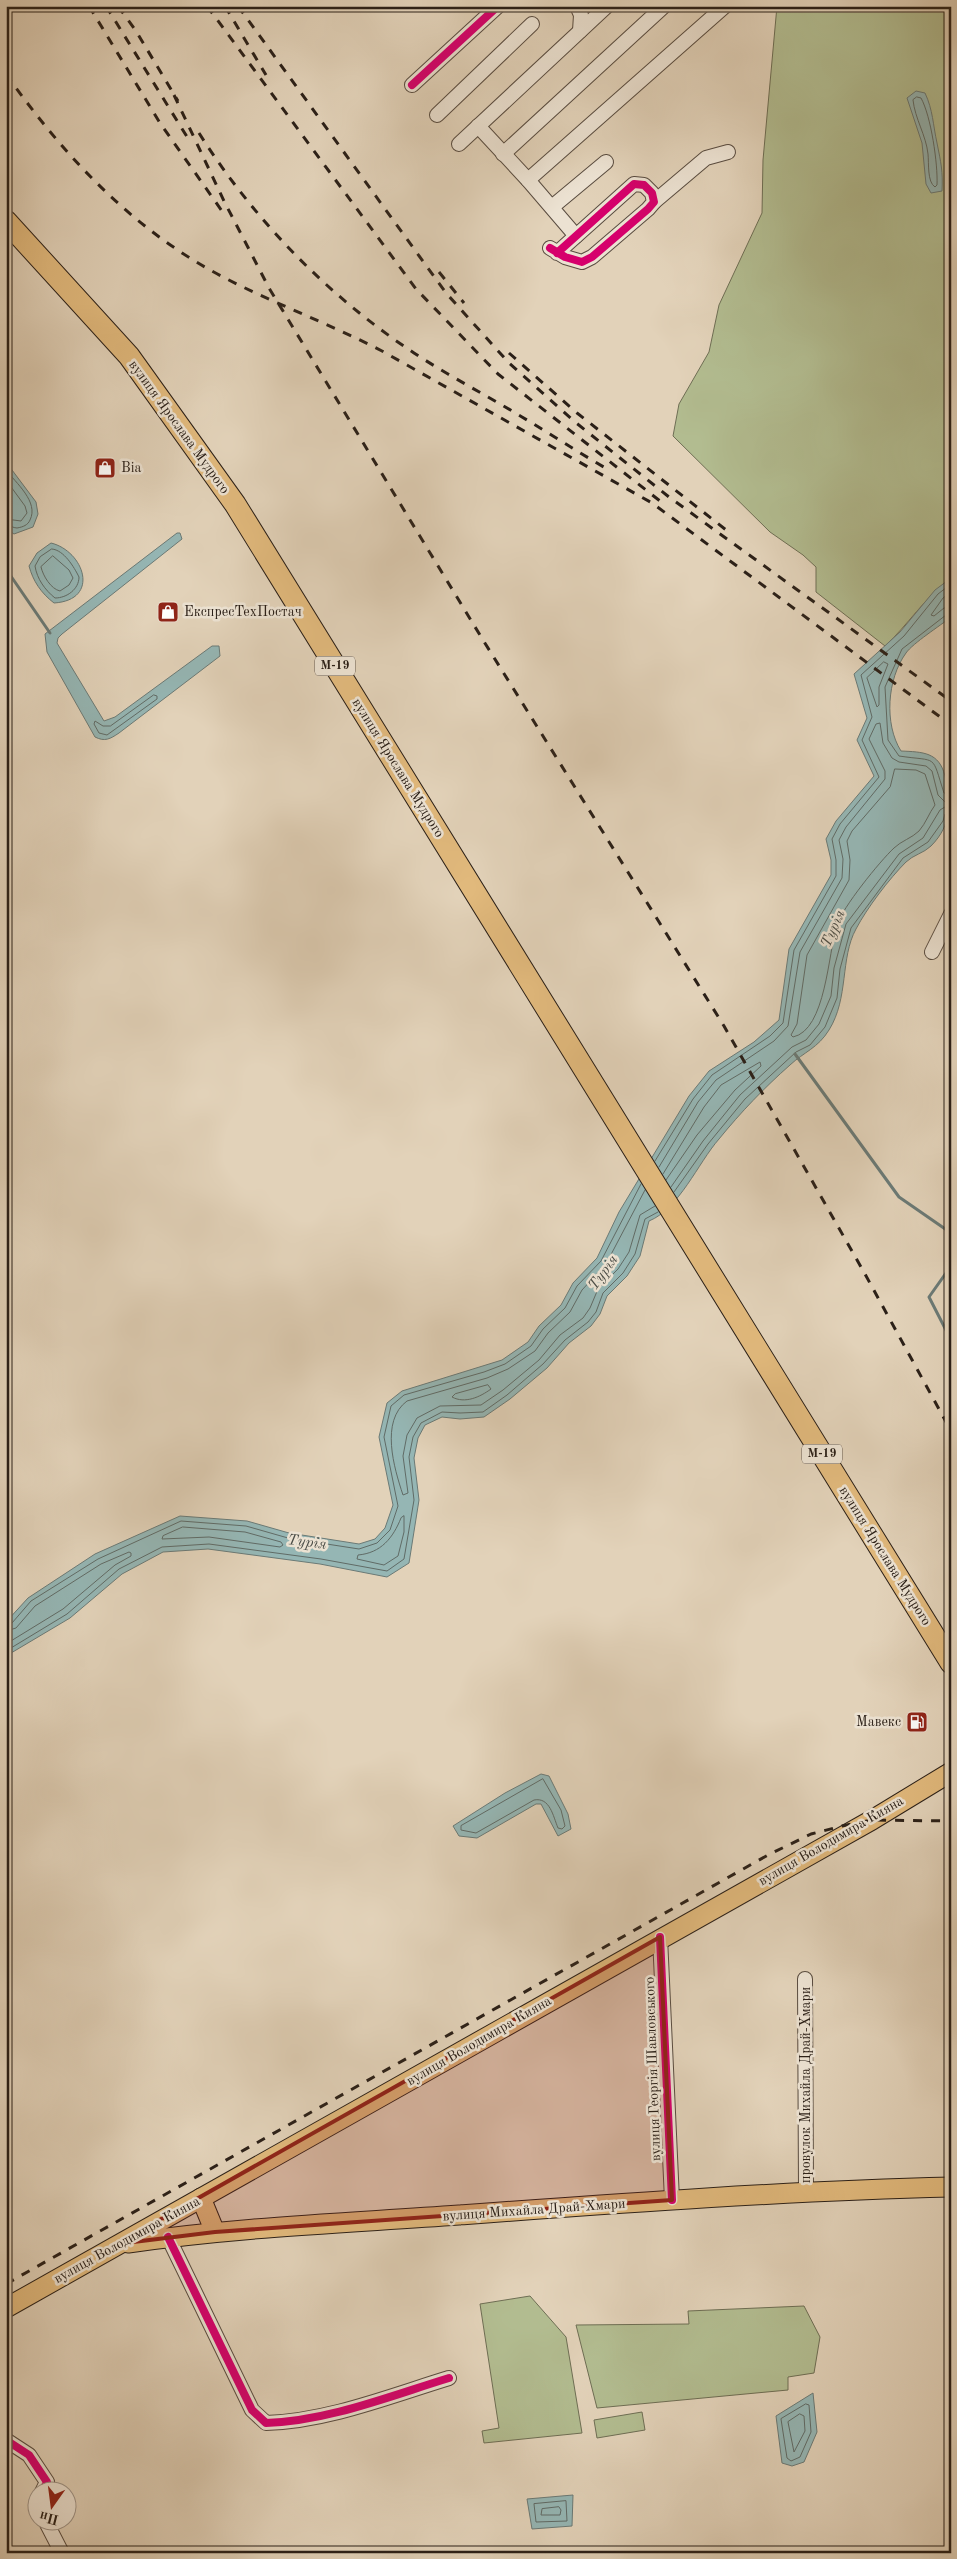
<svg xmlns="http://www.w3.org/2000/svg" width="957" height="2559" viewBox="0 0 957 2559" font-family="'Old Standard TT',serif">
	<rect width="100%" height="100%" fill="#e2d2b9"/>
	<filter id="stains"><feTurbulence type="fractalNoise" baseFrequency=".004" numOctaves="4"/><feColorMatrix values="0 0 0 0 .2 0 0 0 0 .09 0 0 0 0 .02 0 0 0 .5 -.17"/></filter>
	<radialGradient id="worn" r=".72"><stop offset=".6" stop-color="#630" stop-opacity="0"/><stop offset="1" stop-color="#630" stop-opacity=".3"/></radialGradient>
	<!-- green -->
	<g fill="#b2bc90" stroke="#6e6e54">
		<path d="M777,6H951V578C925,597 908,625 885,646L816,592V567L803,555L770,532L673,436L679,404L709,352L719,305L762,213L763,160Z"/>
		<polygon points="530,2296 566,2337 582,2433 484,2443 482,2431 499,2428 480,2304"/>
		<polygon points="804,2306 820,2337 814,2373 788,2377 788,2390 597,2408 576,2325 689,2324 688,2311"/>
		<polygon points="642,2412 645,2430 597,2438 594,2420"/>
	</g>
	<!-- water -->
	<g fill="#95b6b4" stroke="#6b7a76">
		<path d="M916,91L925,93C933,110 933,125 937,143C941,163 943,171 942,191L931,193L926,184L922,143L907,98Z"/>
		<polygon points="6,462 36,502 38,514 33,527 14,534 6,529"/>
		<path d="M177,533H180L182,539L62,634L58,638L57,643L104,721L115,717L212,646H219L220,656L119,733C110,739 105,742 95,737L47,652L45,634Z"/>
		<path d="M51,543C84,551 101,600 54,603C41,593 33,581 29,566L37,553Z"/>
		<path d="M951,578V617C940,626 913,643 906,653C887,679 884,724 901,751C923,752 939,752 945,776C951,802 952,825 931,846C924,853 913,855 906,862C889,879 867,908 856,929C840,958 849,998 829,1030C818,1048 804,1052 790,1065C764,1088 741,1112 719,1139C698,1163 679,1209 649,1221L640,1256L627,1276L607,1296L600,1314L591,1326L569,1343L547,1368L510,1399L484,1417L460,1419L442,1417L425,1425L418,1438L414,1458L419,1500L409,1563L387,1577L320,1564L208,1549L163,1552L122,1574L70,1618L6,1656V1622L28,1598L95,1554L180,1516L247,1521L289,1533L359,1544L375,1539L385,1528L393,1505L379,1437L387,1403L402,1391L502,1360L528,1342L539,1326L561,1305L573,1283L597,1258L619,1212L689,1096L709,1071L754,1042L779,1020L789,949L831,875V860L826,839L836,821L874,776L857,740L867,718L854,674L900,632L935,590Z"/>
		<polygon points="541,1774 549,1776 568,1814 571,1829 558,1836 541,1804 536,1804 477,1838 459,1836 453,1826 505,1793"/>
		<polygon points="813,2393 817,2432 804,2462 792,2466 782,2463 776,2416"/>
		<polygon points="573,2495 572,2526 532,2529 527,2499"/>
	</g>
	<g fill="none" stroke-linecap="round" stroke-linejoin="round">
		<!-- shore -->
		<g stroke="#606b66" stroke-width="1">
			<path d="M917,97L921,98C931,116 938,164 937,185L935,187C927,182 929,163 928,154C926,135 915,119 913,100Z"/>
			<path d="M6,470C16,483 39,502 30,520C28,525 23,527 17,528C13,528 10,525 6,525"/>
			<polyline points="6,480 25,506 27,513 21,521 6,519"/>
			<path d="M52,549C64,550 74,567 79,577C79,589 67,598 55,598C45,590 37,579 35,566L40,557Z"/>
			<path d="M53,556L69,570L73,578L69,585L60,591C51,589 43,576 41,567Z"/>
			<polyline points="951,592 943,598 931,615 934,616 944,608 951,607"/>
			<path d="M951,614L946,615L902,649L885,687L888,740L899,756C939,762 931,753 944,793L951,795"/>
			<polygon points="884,662 888,664 879,687 879,705 877,707 867,678"/>
			<polygon points="154,695 157,696 157,699 107,735 99,733 94,724 95,721 103,726 110,726"/>
			<path d="M895,769L916,770L925,774L935,805C929,813 926,823 919,831C912,838 901,841 894,848C880,861 842,908 837,925C828,953 826,1030 793,1037L791,1035L797,1024L807,955L849,880L850,860L847,841L852,831L890,787Z"/>
			<polyline points="655,1161 693,1099 712,1075 770,1036 783,1023 794,950 836,876 836,860 832,839 840,824 879,777 862,740 872,717 861,675 904,636 938,594 951,584"/>
			<polyline points="659,1167 698,1102 716,1080 774,1041 788,1026 800,952 842,878 843,859 839,840 846,827 885,779 885,771 869,739 876,724 880,723 883,743 892,758 899,762 926,766 932,771 938,795 948,805 940,810 923,838 899,854 846,924 834,968 831,996 819,1024 806,1040 792,1047 740,1095 703,1141 671,1187"/>
			<polyline points="663,1174 704,1107 721,1085 760,1062 761,1066 735,1090 697,1135 666,1180"/>
			<path d="M645,1190L606,1264L582,1290L570,1312L548,1333L535,1351L508,1369L487,1378L407,1401C380,1421 394,1468 403,1495L408,1493L403,1456L407,1435L417,1418L440,1406L481,1405L503,1390L539,1360L560,1335L583,1318L590,1308L598,1289L618,1269L629,1252L640,1215L655,1206"/>
			<polyline points="674,1192 708,1144 745,1099 796,1052 810,1045 825,1027 837,998 840,969 851,928 903,858 928,842 943,821 945,814 951,812"/>
			<path d="M488,1385L491,1389C480,1397 465,1404 452,1397L455,1394Z"/>
			<path d="M404,1516V1532L398,1556L384,1565L357,1559L358,1555C381,1553 393,1538 401,1518Z"/>
			<polygon points="183,1527 245,1532 281,1542 283,1545 280,1547 209,1537 162,1539 163,1536"/>
			<polyline points="6,1625 12,1623 31,1601 98,1559 181,1521 246,1526 288,1538 359,1549 377,1543 390,1530 398,1506 384,1437 391,1406 404,1395 484,1372 505,1364 531,1346 543,1329 565,1308 577,1286 601,1261 641,1184"/>
			<polyline points="6,1631 16,1628 35,1606 101,1564 129,1552 131,1553 131,1556 115,1565 63,1609 6,1644"/>
			<polyline points="6,1651 67,1614 119,1569 162,1547 209,1544 321,1559 387,1571 404,1559 414,1500 409,1457 413,1437 421,1423 442,1412 460,1413 483,1412 507,1395 543,1364 565,1340 588,1322 596,1312 603,1293 623,1273 635,1254 645,1219 658,1212"/>
			<path d="M543,1779L561,1810L565,1826L562,1829L558,1828C553,1816 550,1797 534,1800L476,1833L461,1830V1826Z"/>
			<polygon points="806,2404 809,2405 811,2432 800,2457 791,2461 787,2458 781,2419"/>
			<polygon points="800,2414 804,2416 805,2431 794,2452 788,2422"/>
			<polygon points="566,2501 567,2521 536,2522 534,2504"/>
			<polygon points="559,2507 561,2510 560,2515 541,2515 542,2509"/>
		</g>
		<!-- stream -->
		<g stroke="#6b7a76" stroke-width="3">
			<polyline points="6,569 50,633"/>
			<polyline points="795,1054 899,1197 951,1233"/>
			<polyline points="951,1266 929,1297 951,1340"/>
		</g>
		<!-- minor casing -->
		<g stroke="#594c40" stroke-width="16">
			<g id="minor">
				<polyline points="577,6 581,15 580,31"/>
				<polyline points="412,85 498,6"/>
				<polyline points="437,115 532,24"/>
				<polyline points="478,126 528,180 576,236"/>
				<polyline points="459,144 607,6"/>
				<polyline points="503,154 664,6"/>
				<polyline points="528,180 725,6"/>
				<polyline points="654,202 706,158 728,152"/>
				<polyline points="552,207 606,162"/>
				<polyline points="550,248 565,257 582,262 592,257 648,209 654,202 652,193 644,185 634,184 557,253"/>
				<polyline points="932,952 951,914"/>
				<polyline points="660,1937 672,2200"/>
				<polyline points="805,1979 806,2191"/>
				<path d="M168,2237L252,2410L266,2423C328,2421 390,2396 449,2378"/>
				<polyline points="6,2440 29,2455 47,2482 42,2492"/>
				<polyline points="38,2501 38,2505"/>
				<polyline points="46,2522 62,2553"/>
			</g>
		</g>
		<!-- major casing -->
		<g stroke="#2b2018" stroke-width="21">
			<g id="major">
				<polyline points="201,2198 215,2232"/>
				<path d="M128,2243C238,2227 348,2223 459,2215C623,2203 786,2191 951,2187"/>
				<polyline points="6,2308 872,1820 951,1772"/>
			</g>
		</g>
		<!-- highway casing -->
		<g stroke="#2b2018" stroke-width="23">
			<polyline id="highway" points="6,221 129,356 235,504 951,1663"/>
		</g>
		<!-- minor -->
		<use href="#minor" stroke="#ece2d2" stroke-width="14"/>
		<!-- major -->
		<use href="#major" stroke="#e1b97c" stroke-width="19"/>
		<!-- highway -->
		<use href="#highway" stroke="#e1b97c" stroke-width="21"/>
		<!-- rail -->
		<g stroke="#2b2018" stroke-width="3" stroke-dasharray="9 9" stroke-linecap="butt">
			<polyline points="89,6 160,123 222,211"/>
			<polyline points="106,6 189,140"/>
			<polyline points="118,6 136,31 178,101"/>
			<polyline points="207,6 416,289 498,374 660,501"/>
			<polyline points="225,6 266,75"/>
			<polyline points="238,6 446,293 509,363 575,422 669,497 951,701"/>
			<path d="M6,74C64,156 133,230 223,277C275,304 330,324 382,351L652,503L951,725"/>
			<polyline points="174,95 224,201 269,288 483,640 724,1026 865,1274 951,1431"/>
			<path d="M199,133C254,220 328,296 414,353C449,376 486,395 522,417C551,434 579,453 609,470"/>
			<polyline points="439,272 464,303"/>
			<polyline points="509,353 577,413 730,533"/>
			<polyline points="6,2284 768,1855 811,1834 842,1826 872,1820 951,1821"/>
		</g>
		<!-- cycleway casing -->
		<g stroke="#ece2d2" stroke-width="11">
			<g id="cycleway">
				<polyline points="412,85 498,6"/>
				<polyline points="550,248 565,257 582,262 592,257 648,209 654,202 652,193 644,185 634,184 557,253"/>
				<polyline points="660,1937 672,2200"/>
				<path d="M168,2237L252,2410L266,2423C328,2421 390,2396 449,2378"/>
				<polyline points="6,2440 29,2455 47,2482 42,2492"/>
			</g>
		</g>
		<!-- cycleway -->
		<use href="#cycleway" stroke="#d6006c" stroke-width="8"/>
	</g>
	<!-- marked area -->
	<path fill="#8f2418" fill-opacity="0.2" stroke="#8f2418" stroke-width="4" stroke-linejoin="round" d="M660,1937L672,2200L215,2232L117,2244Z"/>
	<!-- icons -->
	<defs>
		<g id="shop-square" transform="scale(1.125)"><rect x="-9" y="-9" width="18" height="18" rx="4" fill="#8f2418" stroke="#ece2d2"/><path d="M-5-2.5h2.3a2.7 3.5 0 0 1 5.4 0H5L5.5 6h-11ZM-1.5-2.5h3a1.5 2.3 0 0 0-3 0Z" fill="#fff"/></g>
		<g id="fuel-square" transform="scale(1.125)"><rect x="-9" y="-9" width="18" height="18" rx="4" fill="#8f2418" stroke="#ece2d2"/><path d="M-5.5-6h7V0h2V4h1.3V-2.5L3-4.5l.8-.8L6-3V5H2.5V1h-1V6h-7ZM-4.2-4.7v3.2H.2V-4.7Z" fill="#fff"/></g>
	</defs>
	<g fill-rule="evenodd">
		<use href="#shop-square" x="105" y="468"/>
		<use href="#shop-square" x="168" y="612"/>
		<use href="#fuel-square" x="917" y="1722"/>
	</g>
	<g text-anchor="middle" dominant-baseline="central" stroke-width="5" stroke-linejoin="round" paint-order="stroke">
		<!-- shield labels -->
		<g fill="#ece2d2" stroke="#655a50" stroke-width="1">
			<rect x="315" y="656.5" width="40" height="19" rx="4"/>
			<rect x="802" y="1444.5" width="40" height="19" rx="4"/>
		</g>
		<g font-size="12" font-weight="bold" fill="#2b2018">
			<text x="335" y="666">М-19</text>
			<text x="822" y="1454">М-19</text>
		</g>
		<!-- street labels -->
		<g font-size="14" fill="#2b2018" stroke="#ece2d2">
			<text transform="translate(179 427) rotate(54)">вулиця Ярослава Мудрого</text>
			<text transform="translate(398 768) rotate(58)">вулиця Ярослава Мудрого</text>
			<text transform="translate(885 1556) rotate(58)">вулиця Ярослава Мудрого</text>
			<text transform="translate(831 1841) rotate(-30)">вулиця Володимира Кияна</text>
			<text transform="translate(479 2041) rotate(-30)">вулиця Володимира Кияна</text>
			<text transform="translate(653 2069) rotate(-92)">вулиця Георгія Шавловського</text>
			<text transform="translate(806 2085) rotate(-90)">провулок Михайла Драй-Хмари</text>
			<text transform="translate(534 2210) rotate(-4)">вулиця Михайла Драй-Хмари</text>
			<text transform="translate(127 2240) rotate(-29)">вулиця Володимира Кияна</text>
		</g>
		<!-- poi labels -->
		<g font-size="14" fill="#2b2018" stroke="#ece2d2" text-anchor="start">
			<text x="121" y="468">Віа</text>
			<text x="184" y="612">ЕкспресТехПостач</text>
			<text x="901" y="1722" text-anchor="end">Мавекс</text>
		</g>
		<!-- water labels -->
		<g font-size="15" font-style="italic" fill="#4b4d47" stroke="#ece2d2">
			<text transform="translate(834 929) rotate(-66)">Турія</text>
			<text transform="translate(604 1273) rotate(-54)">Турія</text>
			<text transform="translate(307 1543) rotate(7)">Турія</text>
		</g>
	</g>
	<!-- margin -->
	<rect width="957" height="2559" fill="none" stroke="#e2d2b9" stroke-width="25"/>
	<rect x="8" y="8" width="942" height="2544" fill="none" stroke="#2b2018" stroke-width="2.5"/>
	<rect x="12" y="12" width="932" height="2534" fill="none" stroke="#2b2018"/>
	<!-- north arrow -->
	<g transform="translate(52 2506) rotate(194)"><circle r="24" fill="#ece2d2" stroke="#9f9488"/>
	<path d="M0-4L9 19L0 12L-9 19Z" fill="#8f2418"/>
	<text y="-8" font-size="14" font-weight="bold" text-anchor="middle" fill="#2b2018">Пн</text>
	</g>
	<rect width="100%" height="100%" filter="url(#stains)"/>
	<rect width="100%" height="100%" fill="url(#worn)"/>
</svg>
